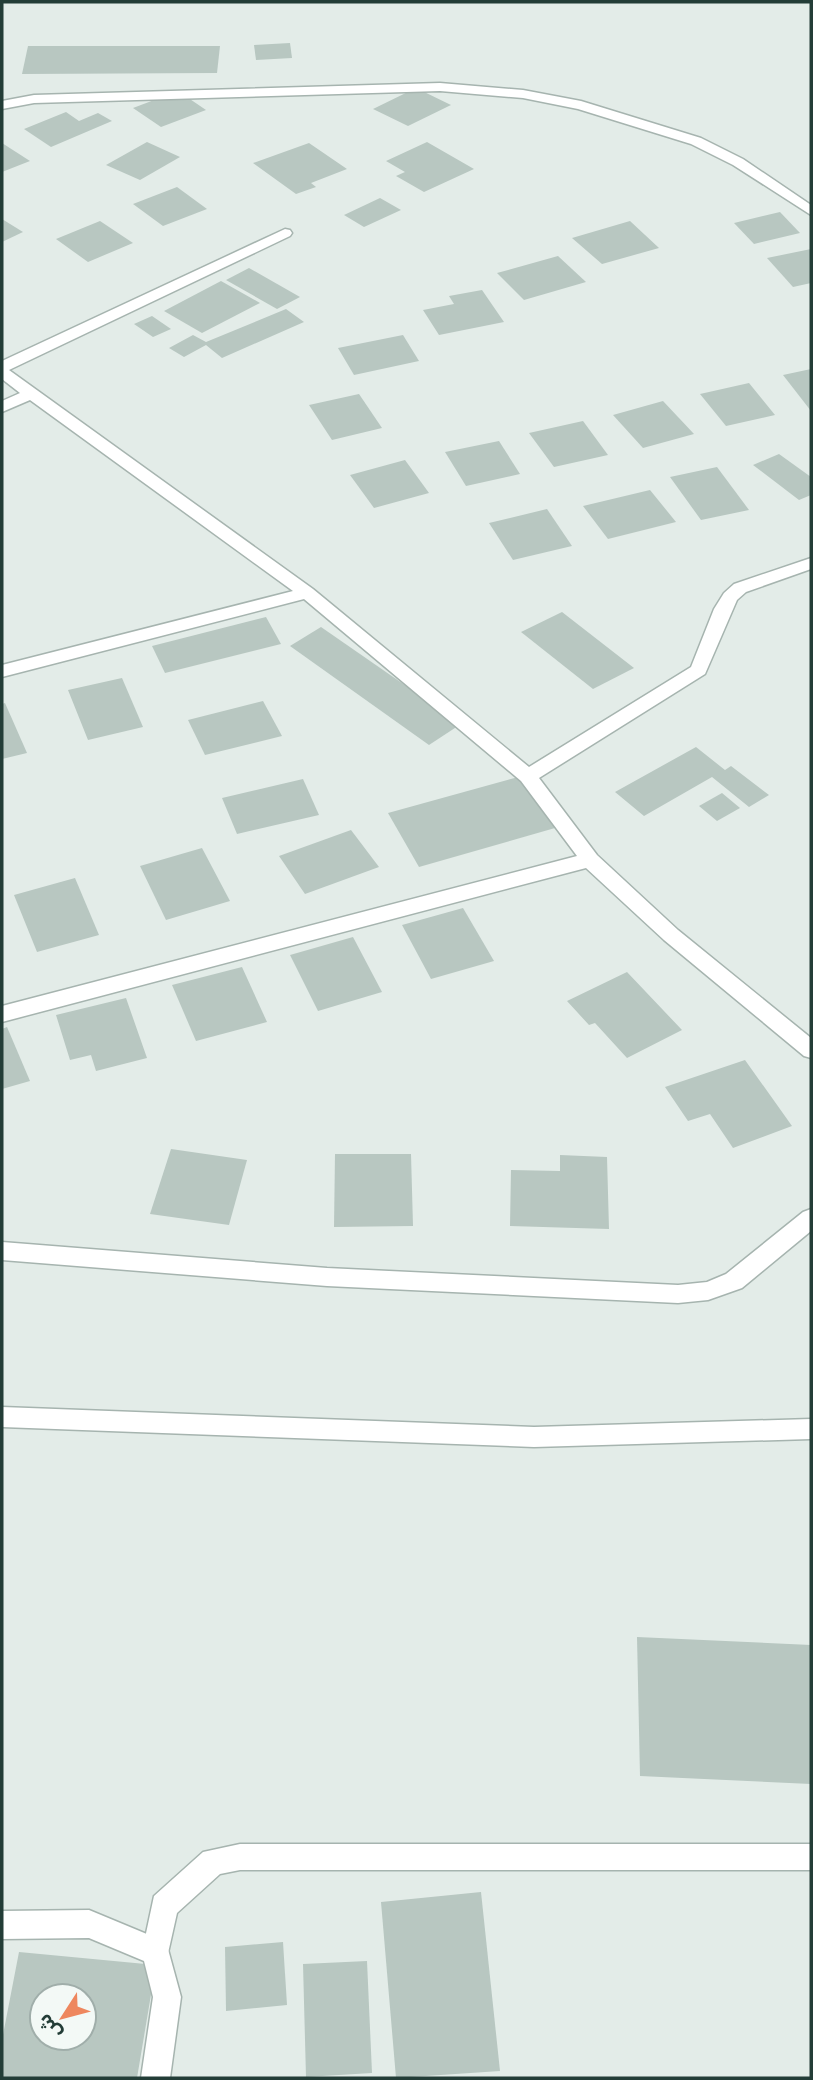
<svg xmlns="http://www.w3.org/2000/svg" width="813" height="2080" viewBox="0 0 813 2080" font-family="Signika,'Noto Sans Arabic',sans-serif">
	<rect width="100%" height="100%" fill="#e3ece8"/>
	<!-- building -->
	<g fill="#b8c7c1" fill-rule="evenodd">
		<polygon points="290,43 292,58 256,60 254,45"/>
		<polygon points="28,46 220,46 217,73 22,74"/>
		<polygon points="416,88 451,105 408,126 373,109"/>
		<polygon points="178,91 206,110 161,127 133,108"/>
		<polygon points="66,112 79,121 98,113 112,121 51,147 24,129"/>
		<polygon points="147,142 180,157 140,180 106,165"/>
		<polygon points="427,142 474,169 424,192 396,176 405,172 386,161"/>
		<polygon points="2,143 30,161 2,172"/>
		<polygon points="309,143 347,169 311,183 316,187 296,194 253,163"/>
		<polygon points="177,187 207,209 163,226 133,204"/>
		<polygon points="380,198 401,210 364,227 344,215"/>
		<polygon points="780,212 800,233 754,244 734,223"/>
		<polygon points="2,219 23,232 2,242"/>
		<polygon points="100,221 133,243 88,262 56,239"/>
		<polygon points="630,221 659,248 602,264 572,238"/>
		<polygon points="811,249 811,283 793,287 767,258"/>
		<polygon points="558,256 586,282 524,300 497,273"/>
		<polygon points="249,268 300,297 277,309 226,280"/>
		<polygon points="221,281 260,303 202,333 164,311"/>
		<polygon points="482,290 504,322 439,335 423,310 454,304 449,296"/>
		<polygon points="286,309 304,322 222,358 206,345 184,357 169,348 193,335 206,342"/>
		<polygon points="152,316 171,329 153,337 134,324"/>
		<polygon points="403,335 419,361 354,375 338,348"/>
		<polygon points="811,369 811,411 783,375"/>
		<polygon points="749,383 775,415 726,426 700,394"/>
		<polygon points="359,394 382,428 332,440 309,405"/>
		<polygon points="663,401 694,434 643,448 613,415"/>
		<polygon points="583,421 608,455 554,467 529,433"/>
		<polygon points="499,441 520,474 466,486 445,452"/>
		<polygon points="779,454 811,477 811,495 799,500 753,465"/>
		<polygon points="405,460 429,493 374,508 350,475"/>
		<polygon points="717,467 749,510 701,520 670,477"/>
		<polygon points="650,490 676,522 608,539 583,506"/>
		<polygon points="547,509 572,546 513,560 489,523"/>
		<polygon points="562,612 634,668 593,689 521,632"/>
		<polygon points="266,617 281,644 165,673 152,646"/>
		<polygon points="321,627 461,724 429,745 290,646"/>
		<polygon points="122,678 143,727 88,740 68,690"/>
		<polygon points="263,701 282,736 205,755 188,720"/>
		<polygon points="5,703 27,753 2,759 2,704"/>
		<polygon points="696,747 725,770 731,766 769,795 749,807 712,777 644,816 615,792"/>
		<polygon points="522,776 555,828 419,867 388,813"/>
		<polygon points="303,779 319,815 237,834 222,798"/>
		<polygon points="722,793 740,808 717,821 699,806"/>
		<polygon points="351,830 379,867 305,894 279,856"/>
		<polygon points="202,848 230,901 166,920 140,866"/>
		<polygon points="75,878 99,935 37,952 14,895"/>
		<polygon points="463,908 494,961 431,979 402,925"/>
		<polygon points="353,937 382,992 318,1011 290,955"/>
		<polygon points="242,967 267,1022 196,1041 172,985"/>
		<polygon points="627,972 682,1030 627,1058 595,1023 589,1025 567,1001"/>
		<polygon points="126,998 147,1058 96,1071 91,1055 70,1060 56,1015"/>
		<polygon points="7,1027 30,1081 2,1089 2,1029"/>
		<polygon points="745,1060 792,1126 733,1148 710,1114 688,1121 665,1087"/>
		<polygon points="171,1149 247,1160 229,1225 150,1214"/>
		<polygon points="335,1154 411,1154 413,1226 334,1227"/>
		<polygon points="560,1155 607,1157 609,1229 510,1226 511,1170 560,1171"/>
		<polygon points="637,1637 811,1645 811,1784 640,1776"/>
		<polygon points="481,1892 500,2071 396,2078 381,1902"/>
		<polygon points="283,1942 287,2005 226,2011 225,1947"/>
		<path d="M19,1952L156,1965L137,2078H2V2040ZM42,1996H84V2038H42Z"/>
		<polygon points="367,1961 372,2073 306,2077 303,1964"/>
	</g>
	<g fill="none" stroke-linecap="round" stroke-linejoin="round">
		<!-- service casing -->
		<g stroke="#a6b4af" stroke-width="3">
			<g id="service">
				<polygon points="440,83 523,90 581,101 701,138 743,159 811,205 811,215 733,165 691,144 578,109 523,98 440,91 34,103 2,109 2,101 34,95"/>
				<polygon points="285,229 290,230 292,233 290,236 9,370 313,589 529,767 691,667 714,609 724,593 734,584 811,558 811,569 746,592 737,600 705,674 539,778 597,855 678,930 811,1038 811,1058 804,1056 664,940 586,868 2,1022 2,1006 577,856 521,781 304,599 2,677 2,665 293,591 30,400 2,412 2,401 20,393 2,379 2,361"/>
				<polygon points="811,1209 811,1231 742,1288 708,1300 678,1303 327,1286 2,1260 2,1242 327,1268 678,1285 707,1282 726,1274 803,1212"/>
				<polygon points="2,1407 534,1427 811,1419 811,1439 534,1447 2,1427"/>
				<polygon points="240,1844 811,1844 811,1870 240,1870 220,1874 177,1913 166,1962 156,1966 146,1962 142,1952 154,1896 203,1852"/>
			</g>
		</g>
		<!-- minor casing -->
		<g stroke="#a6b4af" stroke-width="3">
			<polygon id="minor" points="89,1910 166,1942 181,1997 170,2078 141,2078 153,1997 144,1961 89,1938 2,1939 2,1911"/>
		</g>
		<!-- service -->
		<use href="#service" fill="#fff" fill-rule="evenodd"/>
		<!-- minor -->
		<use href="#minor" fill="#fff" fill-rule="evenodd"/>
	</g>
	<!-- border -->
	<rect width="813" height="2080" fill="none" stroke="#233d37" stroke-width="7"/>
	<!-- north arrow -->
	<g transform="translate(63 2017) rotate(234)"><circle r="33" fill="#f3f9f6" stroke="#a0aeaa" stroke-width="2"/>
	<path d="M0-5L12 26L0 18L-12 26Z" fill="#ee875e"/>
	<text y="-10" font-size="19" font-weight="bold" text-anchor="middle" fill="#233d37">ش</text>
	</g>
</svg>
